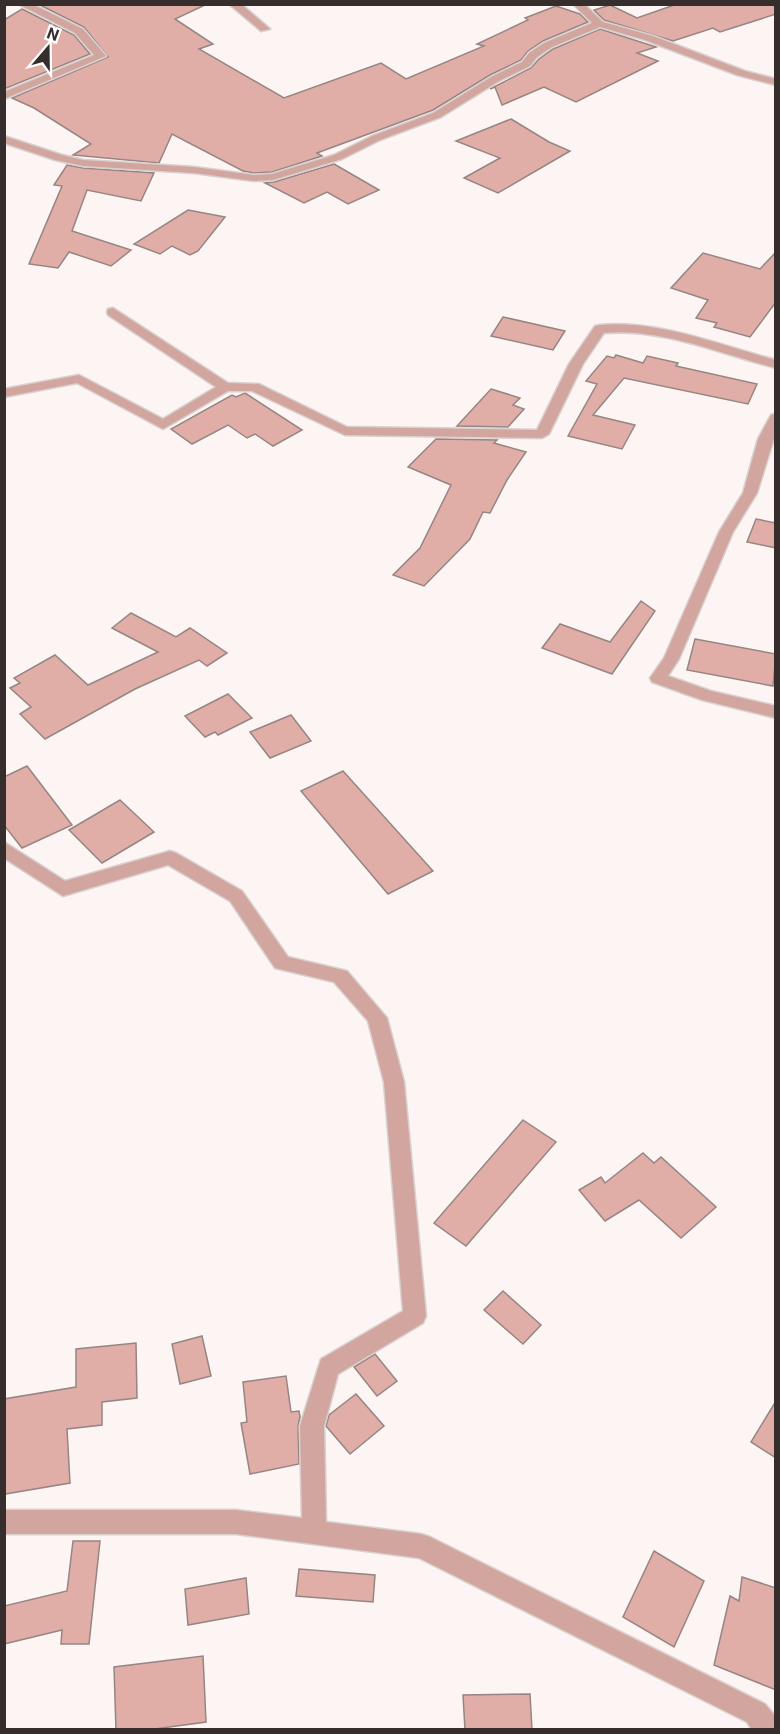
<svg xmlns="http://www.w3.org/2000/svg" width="780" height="1734" viewBox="0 0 780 1734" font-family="Roboto,sans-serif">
	<rect width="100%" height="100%" fill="#fcf5f4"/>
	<!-- building -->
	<g fill="#e1aea7" stroke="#968583" stroke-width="1.5">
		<polygon points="38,4 207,4 175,19 213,44 199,49 284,98 381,63 406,79 484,46 477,44 528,20 525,18 556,6 580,14 588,22 543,41 528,51 521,60 490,75 433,110 317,153 322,156 272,172 254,173 243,171 172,134 159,163 73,155 91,144 34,108 12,98 108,57 84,27"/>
		<polygon points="677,4 776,4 776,14 720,32 713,28 673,41 604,20 594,10 610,5 637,18"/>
		<polygon points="22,9 74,35 90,54 4,89 4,20"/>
		<polygon points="600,29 656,47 637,53 658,61 576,102 544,87 502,105 495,87 490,89 531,68 539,59 553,49"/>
		<polygon points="511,119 549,142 570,151 498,193 464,178 500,158 456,141"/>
		<polygon points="334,164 379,190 348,204 327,192 304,203 265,183 274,182"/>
		<polygon points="67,165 83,168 154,173 141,201 87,190 72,231 131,250 111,266 69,252 58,268 29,264 62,186 54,185"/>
		<polygon points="188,210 225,217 198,251 190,255 172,246 160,254 134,244"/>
		<polygon points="776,252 776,302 750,337 714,327 717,323 696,318 708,300 671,288 703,253 760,269"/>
		<polygon points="503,317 565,331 553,350 491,336"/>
		<polygon points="616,355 643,363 647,356 678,363 676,366 757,384 748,404 624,378 593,415 635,425 622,449 568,436 597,384 586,381 607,356 614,358"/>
		<polygon points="491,389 520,398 513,405 524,409 508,427 457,426"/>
		<polygon points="245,393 302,430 273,446 255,434 247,438 228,425 192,444 171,429 232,395 236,397"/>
		<polygon points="436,439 497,440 494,443 526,452 507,480 490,513 483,512 470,539 424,586 393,575 420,548 451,485 408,467"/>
		<polygon points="756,519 776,523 776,548 747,542"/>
		<polygon points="641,601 655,611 612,674 542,648 560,624 610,642"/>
		<polygon points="131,613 176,637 190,628 227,653 207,666 199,660 135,689 45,739 20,714 31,707 10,688 20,683 14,678 55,655 88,685 158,652 112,628"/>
		<polygon points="695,639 776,654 773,686 687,670"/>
		<polygon points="228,694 252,718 218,735 215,732 205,737 185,716"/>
		<polygon points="291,715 311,741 270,758 250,732"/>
		<polygon points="27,766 72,825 22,848 4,825 4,777"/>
		<polygon points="343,771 433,871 388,894 301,791"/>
		<polygon points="120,800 154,832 102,863 69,830"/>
		<polygon points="523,1120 556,1142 466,1246 434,1223"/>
		<polygon points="643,1153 654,1163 661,1157 716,1207 681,1238 639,1200 605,1221 579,1190 601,1177 605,1183"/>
		<polygon points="503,1291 541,1325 523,1344 484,1310"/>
		<polygon points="202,1336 211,1376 180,1384 172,1344"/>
		<polygon points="136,1343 137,1398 102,1402 102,1425 67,1429 70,1483 5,1494 4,1399 76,1387 76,1349"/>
		<polygon points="375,1354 397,1381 377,1396 354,1367"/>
		<polygon points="286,1376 291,1412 299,1411 300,1417 298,1426 299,1464 250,1474 241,1423 247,1422 243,1382"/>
		<polygon points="356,1394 384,1426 350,1454 326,1426 329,1415"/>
		<polygon points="776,1401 776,1458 751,1442"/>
		<polygon points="73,1541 100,1541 89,1644 61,1644 62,1630 4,1644 4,1606 67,1591"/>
		<polygon points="654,1551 704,1581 674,1647 623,1617"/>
		<polygon points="299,1569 375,1575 373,1602 296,1596"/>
		<polygon points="742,1577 776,1588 776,1690 714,1665 730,1596 739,1601"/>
		<polygon points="246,1578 249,1614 188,1625 185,1589"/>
		<polygon points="203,1656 206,1722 147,1730 116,1730 114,1667"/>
		<polygon points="530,1694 532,1730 465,1730 463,1695"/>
	</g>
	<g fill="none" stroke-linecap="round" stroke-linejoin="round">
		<!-- street casing -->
		<g stroke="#d8d1d0" stroke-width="3">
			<g id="street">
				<polygon points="18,4 32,4 83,29 106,56 4,99 4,92 94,55 75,33"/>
				<polygon points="229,4 241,4 270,29 261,31"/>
				<polygon points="573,4 584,4 603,22 653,36 745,71 776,79 776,85 737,75 645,40 600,27 552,47 537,57 530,66 499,81 441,117 380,140 342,159 273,180 254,181 194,173 83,166 55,160 4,143 4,136 62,155 83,160 194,167 254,175 272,174 334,155 372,136 433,113 491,77 522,62 529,53 544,43 592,23"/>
				<path d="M113,308L228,383L259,384L347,427L537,430L569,364L595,326L600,325C660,320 718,345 776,360V368C720,354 662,328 604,333L583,364L549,434L542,438L345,435L252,391H228L163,429L77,383L4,397V389L79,375L163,419L216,387L108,315L107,312L108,309Z"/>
				<polygon points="776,414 776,432 757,493 733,532 679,659 668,676 711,691 776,706 776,718 702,700 652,682 650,678 664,658 719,532 743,493 758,439 771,415"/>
				<polygon points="4,842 65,881 170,851 176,853 242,891 288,957 347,971 387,1018 404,1082 426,1316 423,1323 338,1374 324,1426 326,1522 421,1534 430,1537 765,1704 776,1717 776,1730 752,1730 747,1722 419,1558 236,1534 4,1534 4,1510 236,1510 302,1518 300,1426 321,1359 403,1311 384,1082 368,1021 334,982 275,968 230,901 168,865 63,896 4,858"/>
			</g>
		</g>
		<!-- street -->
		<use href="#street" fill="#d2a69f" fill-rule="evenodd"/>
	</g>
	<!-- border -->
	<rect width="780" height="1734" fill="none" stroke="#352e2d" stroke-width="12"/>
	<!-- north arrow -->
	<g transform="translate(48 48) rotate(20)" stroke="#ffffff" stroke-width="4.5" paint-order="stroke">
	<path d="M0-4.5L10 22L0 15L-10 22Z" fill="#352e2d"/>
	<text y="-9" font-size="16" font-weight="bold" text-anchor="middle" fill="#352e2d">N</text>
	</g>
</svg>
